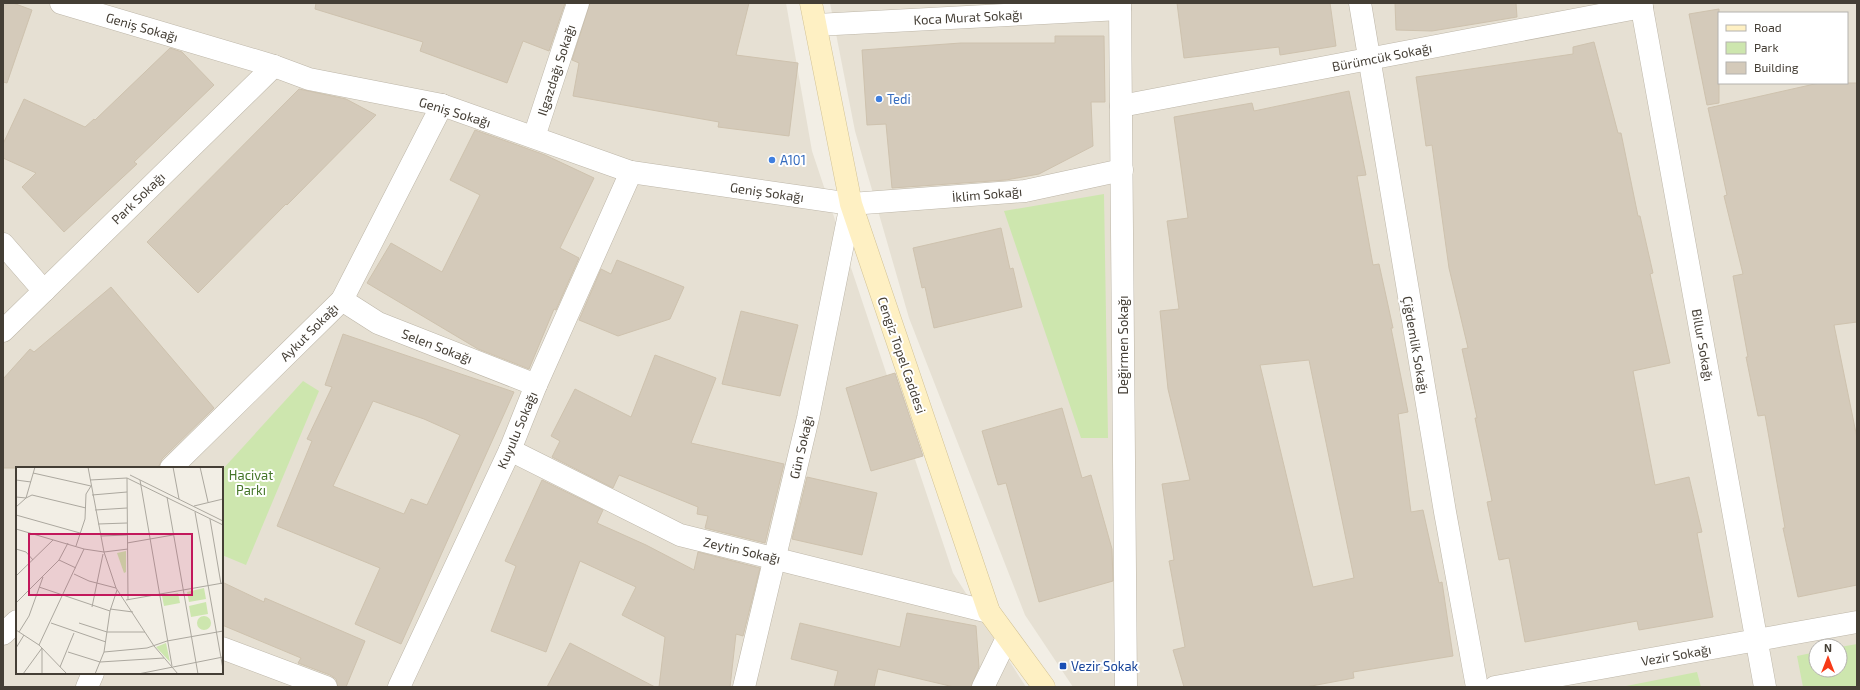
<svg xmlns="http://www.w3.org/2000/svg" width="1860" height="690" viewBox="0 0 1860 690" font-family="'Exo 2',sans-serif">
	<rect width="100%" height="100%" fill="#f2eee5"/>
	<!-- residential -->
	<g fill="#e6e0d3" fill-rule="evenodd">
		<path d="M3,3H786L812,151L953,573L1026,687H3ZM17,468H222V673H17Z"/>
		<path d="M830,3H1857V687H1073L1025,615L909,318L855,131ZM1719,13H1847V83H1719ZM1816,646H1840V670H1816Z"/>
	</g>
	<!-- green -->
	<g fill="#cde6ae">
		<polygon points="1104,194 1108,438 1081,438 1004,211"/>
		<polygon points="303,381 319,391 246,565 222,555 222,470"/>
		<polygon points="1857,644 1857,687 1803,687 1797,656 1816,652 1816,670 1840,670 1840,647"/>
		<polygon points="1697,672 1701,687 1621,687"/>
	</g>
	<!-- building -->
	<g fill="#d4caba" stroke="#cec2ae" fill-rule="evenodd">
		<polygon points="3,3 13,3 32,10 7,83 3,82"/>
		<polygon points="316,3 565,3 549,51 523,41 507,83 420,51 423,42 315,9"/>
		<polygon points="590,3 749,3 736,55 798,63 789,136 718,127 719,122 573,96 579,63 572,60"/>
		<polygon points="1177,3 1330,3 1336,46 1280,55 1279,47 1184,58"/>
		<polygon points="1395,3 1516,3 1517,17 1432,31 1396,30"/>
		<polygon points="1719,9 1719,103 1707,105 1689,14"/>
		<polygon points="1055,36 1104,36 1105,102 1091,102 1093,146 1039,174 1006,180 892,188 886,124 867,125 862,50 961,43 1055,43"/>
		<polygon points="1594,42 1618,133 1621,133 1638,216 1640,216 1653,273 1650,274 1670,363 1633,371 1655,485 1689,477 1702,532 1697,533 1713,617 1639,630 1637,621 1525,642 1509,558 1499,560 1487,502 1492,501 1475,418 1477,418 1462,349 1468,348 1449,268 1432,145 1426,146 1416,77 1573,54 1573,47"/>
		<polygon points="170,48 182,52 214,85 134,162 137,164 64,232 22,187 36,173 3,158 3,144 24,99 85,127 94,119 95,120"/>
		<polygon points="1819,83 1857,83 1857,322 1834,325 1857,438 1857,585 1798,597 1783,528 1785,528 1765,415 1758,416 1746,357 1748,357 1733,276 1743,274 1724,196 1727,195 1708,108"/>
		<polygon points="299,89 346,99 376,115 287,205 286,204 198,293 147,242"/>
		<path d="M1349,91L1366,175L1357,176L1373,265L1379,264L1393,328H1391L1408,412L1398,414L1411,512L1423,510L1439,583L1442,582L1453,656L1353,672L1354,678L1306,687H1184L1173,650L1185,647L1169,561L1174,560L1162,484L1190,480L1168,389L1160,311L1179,309L1167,221L1188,218L1174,117L1252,103L1254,111ZM1309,360L1354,578L1313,587L1260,365Z"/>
		<polygon points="475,130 545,155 594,178 560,248 579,258 556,310 554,309 529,369 478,349 367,283 391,243 442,272 480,195 450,180"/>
		<polygon points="1001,228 1010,269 1013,268 1022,307 934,328 925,287 922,288 913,248"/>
		<polygon points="617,260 684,287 670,319 618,336 579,320 601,269 611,274"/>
		<polygon points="111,287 214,408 162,459 158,468 3,468 3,379 30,349 34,352"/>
		<polygon points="741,311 798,325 780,396 722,384"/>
		<path d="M343,334L514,392L401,644L355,624L380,568L277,526L312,441L307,439L332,387L325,385ZM373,401L424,419L460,435L427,505L411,499L404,514L333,486Z"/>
		<polygon points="655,355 716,378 691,443 784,464 765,543 705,528 708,516 697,514 698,507 619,475 613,488 552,457 560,441 551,436 575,389 631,417"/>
		<polygon points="895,373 923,456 871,471 846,388"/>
		<polygon points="1062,408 1082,478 1091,475 1112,549 1113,581 1039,602 1006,483 998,485 982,431"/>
		<polygon points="807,477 877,493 862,555 792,539"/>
		<polygon points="542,480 603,510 597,523 646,545 694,570 698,552 760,568 743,636 736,634 730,687 659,687 665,637 622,615 636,587 580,561 546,652 491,631 516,566 505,561"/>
		<polygon points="222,582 264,602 265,598 365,641 346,687 338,687 336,679 330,675 298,663 301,658 222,625"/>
		<polygon points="907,613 976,626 979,667 971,687 954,687 878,669 874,687 834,687 838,671 791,659 800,623 900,647"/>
		<polygon points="570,643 655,687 547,687"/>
	</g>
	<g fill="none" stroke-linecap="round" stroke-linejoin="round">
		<!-- street casing -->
		<g stroke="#bdb6a8" stroke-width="23">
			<g id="street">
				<polyline points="61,3 274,66 309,79 442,105 631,172 851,204 1025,191 1122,170"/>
				<polyline points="1120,3 1126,687"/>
				<polyline points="1360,3 1445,512 1477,687"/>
				<polyline points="1641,3 1765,687"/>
				<polyline points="816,25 1120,9"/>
				<polyline points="1121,106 1642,7"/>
				<polyline points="534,137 578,3"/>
				<polyline points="3,244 44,291"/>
				<polyline points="342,300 378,323 536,385"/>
				<polyline points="3,331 274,66"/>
				<polyline points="510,450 680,535 989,612"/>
				<polyline points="171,468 342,300 442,105"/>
				<polyline points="3,634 17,621"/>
				<polyline points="222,648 326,687"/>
				<polyline points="87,687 93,673"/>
				<polyline points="399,687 510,450 536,385 631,172"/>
				<polyline points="744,687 808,418 851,204"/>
				<polyline points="983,687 1007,638"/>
				<polyline points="1495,687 1857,622"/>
			</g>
		</g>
		<!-- secondary casing -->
		<g stroke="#d2c295" stroke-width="23">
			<polyline id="secondary" points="811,3 851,204 989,612 1044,687"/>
		</g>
		<!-- street -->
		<use href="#street" stroke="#fff" stroke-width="22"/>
		<!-- secondary -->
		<use href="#secondary" stroke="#fef0c3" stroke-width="22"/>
	</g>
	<!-- markers -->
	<g fill="#3f7fe0" stroke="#fff" stroke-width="1.5">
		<circle cx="879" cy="99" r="4"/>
		<circle cx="772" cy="160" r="4"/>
	</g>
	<rect fill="#1a4fb4" stroke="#fff" stroke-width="1.5" x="1059" y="662" width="8" height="8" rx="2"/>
	<g text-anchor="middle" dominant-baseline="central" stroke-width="4" stroke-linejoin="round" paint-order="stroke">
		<!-- street labels -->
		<g font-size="13" fill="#443e35" stroke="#fff">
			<text transform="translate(968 17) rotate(-3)">Koca Murat Sokağı</text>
			<text transform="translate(142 27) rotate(16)">Geniş Sokağı</text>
			<text transform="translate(1382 57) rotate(-11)">Bürümcük Sokağı</text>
			<text transform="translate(556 70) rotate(-72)">Ilgazdağı Sokağı</text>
			<text transform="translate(455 112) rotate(17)">Geniş Sokağı</text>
			<text transform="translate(767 192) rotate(8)">Geniş Sokağı</text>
			<text transform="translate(987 194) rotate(-5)">İklim Sokağı</text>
			<text transform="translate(138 198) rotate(-44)">Park Sokağı</text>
			<text transform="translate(309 332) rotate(-45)">Aykut Sokağı</text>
			<text transform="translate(1123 345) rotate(-90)">Değirmen Sokağı</text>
			<text transform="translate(1416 345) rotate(80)">Çiğdemlik Sokağı</text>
			<text transform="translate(1703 345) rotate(80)">Billur Sokağı</text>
			<text transform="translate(437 346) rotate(21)">Selen Sokağı</text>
			<text transform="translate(902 355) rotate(71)">Cengiz Topel Caddesi</text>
			<text transform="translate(517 430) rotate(-67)">Kuyulu Sokağı</text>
			<text transform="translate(801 447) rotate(-77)">Gün Sokağı</text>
			<text transform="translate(742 550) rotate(13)">Zeytin Sokağı</text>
			<text transform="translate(1676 655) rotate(-10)">Vezir Sokağı</text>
		</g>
		<!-- shop labels -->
		<g font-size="13" fill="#366cbe" stroke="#fff" text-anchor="start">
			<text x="887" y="99">Tedi</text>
			<text x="780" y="160">A101</text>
		</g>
		<!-- park labels -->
		<g font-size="13" fill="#457529" stroke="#fff">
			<text x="251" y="475">Hacivat<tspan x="251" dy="15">Parkı</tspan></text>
		</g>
		<!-- transit labels -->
		<g font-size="13" fill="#164399" stroke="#fff" text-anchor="start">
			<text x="1071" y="666">Vezir Sokak</text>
		</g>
	</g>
	<!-- overview -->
	<g transform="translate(16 467)">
		<rect width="207" height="207" fill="#f2eee5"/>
		<path d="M110,84V105L108,106L101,86ZM188,121L190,132L173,135L171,125ZM162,126L164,136L148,139L146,129ZM190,135L192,147L175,150L173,139ZM181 156a7 7 0 1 1 14 0a7 7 0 1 1-14 0ZM150,176L154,195L140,180Z" fill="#cde6ae"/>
		<path fill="none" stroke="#aca89f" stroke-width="1" d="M72,0L88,85L100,121L138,179L162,207M157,0L163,32M184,0L192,35M17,6L75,19L70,27L69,52L60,79M114,8L207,54M111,11L112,133M0,13L15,15M74,13L111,11L207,58M124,13L156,199M76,28L111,25M0,30L10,31L16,28L70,41M151,30L182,207M178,39L207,32M0,40L10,31L19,0M79,43L111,41M179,45L207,202M0,48L64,66M194,52L205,117M82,57L111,56M0,62L68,82L88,85L112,82M85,69L111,68M111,76L157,68M0,82L10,85L17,93M43,93L60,101M58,107L73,114L100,121M0,109L37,73M23,120L94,144M110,133L207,116M0,136L43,93L52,76M76,140L87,87M94,142L117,145M35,156L90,175M63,156L91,165H129M0,163L23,178L51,207M3,165L13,149L27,110M23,178L68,82M0,181L8,168M26,181V207M52,185L84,195L148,191M88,185L131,181L151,174L207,164M44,200L58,166M7,207L26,181M79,207L88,185L94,144L101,123M122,207L207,190"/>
		<path fill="#c2185b" fill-opacity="0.15" stroke="#c2185b" stroke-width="2" d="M13,67H176V128H13Z"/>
		<rect width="207" height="207" fill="none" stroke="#443e35" stroke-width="2"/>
	</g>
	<!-- border -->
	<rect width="1860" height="690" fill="none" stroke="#443e35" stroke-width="8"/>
	<!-- legend -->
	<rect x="1718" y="12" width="130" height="72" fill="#ffffff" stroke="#b4b2ae"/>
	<rect x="1726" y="25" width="20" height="6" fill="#fef0c3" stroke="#b4b2ae"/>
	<text x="1754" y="32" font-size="12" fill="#443e35">Road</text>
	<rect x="1726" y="42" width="20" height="12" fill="#cde6ae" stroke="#b4b2ae"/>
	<text x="1754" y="52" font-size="12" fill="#443e35">Park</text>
	<rect x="1726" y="62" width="20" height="12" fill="#d4caba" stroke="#b4b2ae"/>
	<text x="1754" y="72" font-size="12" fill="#443e35">Building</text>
	<!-- north arrow -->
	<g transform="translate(1828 658)"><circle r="19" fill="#ffffff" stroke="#b4b2ae"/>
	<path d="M0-3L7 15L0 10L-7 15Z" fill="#f73a17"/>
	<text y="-6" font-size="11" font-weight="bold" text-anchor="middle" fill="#443e35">N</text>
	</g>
</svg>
